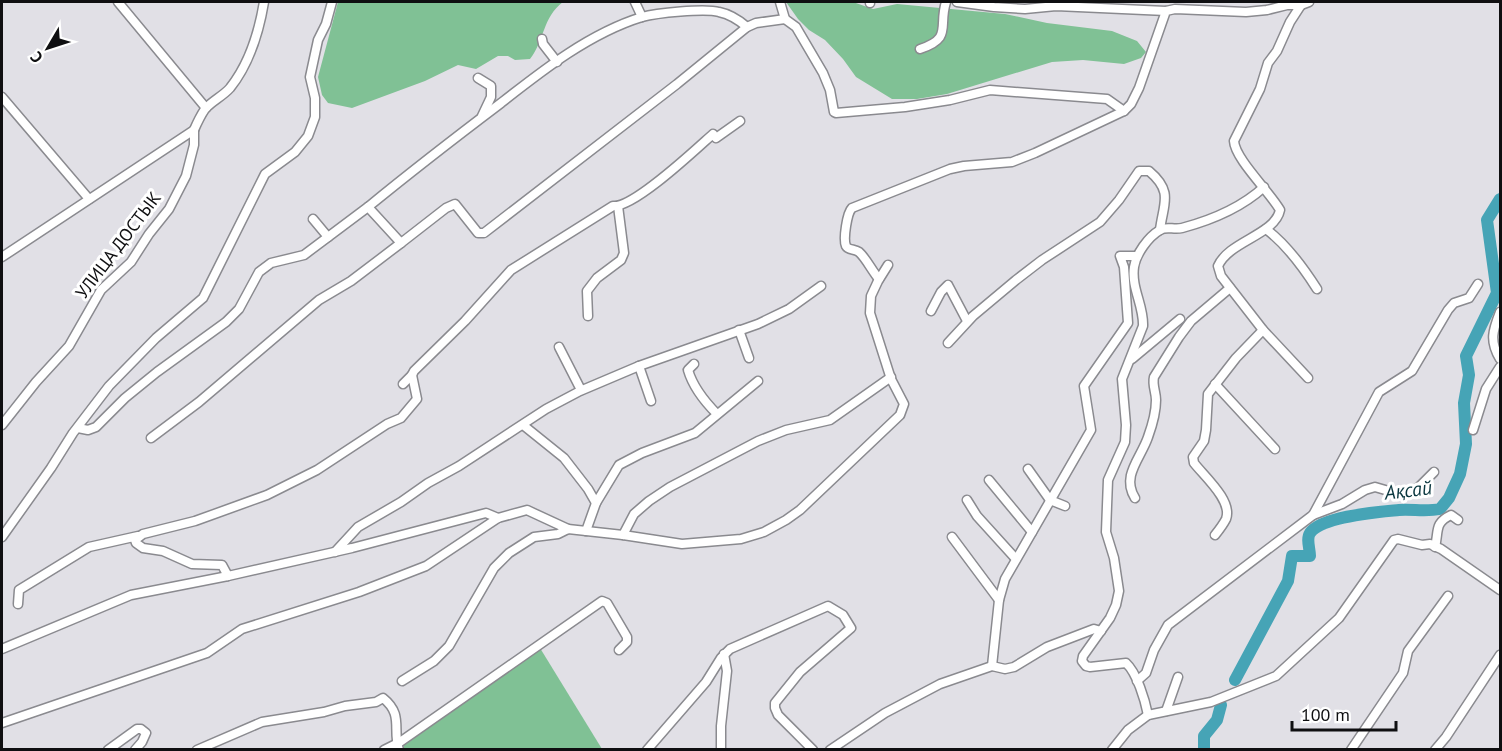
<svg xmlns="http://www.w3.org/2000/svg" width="1502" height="751" viewBox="0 0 1502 751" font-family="'PT Sans',sans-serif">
	<rect width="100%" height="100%" fill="#e1e0e6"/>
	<!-- forest -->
	<g fill="#80c195">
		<path d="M338,2H563C542,18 545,40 530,59L515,60L508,56H498L476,69L458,65L425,81L352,108L328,103L322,95L318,77Z"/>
		<polygon points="786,2 853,2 873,9 897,4 1005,14 1047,23 1112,31 1137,41 1146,52 1141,58 1124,64 1083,60 1052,62 947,94 917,99 892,99 856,77 843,59 825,40 809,30 798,19"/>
		<polygon points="540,648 602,749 404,750 404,745"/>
	</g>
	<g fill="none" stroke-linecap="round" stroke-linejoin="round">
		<!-- river -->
		<g stroke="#46a4b6" stroke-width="12">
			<path d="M1235,680L1288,581L1292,556H1310C1310,549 1306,539 1310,533C1322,516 1379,512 1399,510C1413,509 1426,512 1440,509L1449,498L1460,474L1466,444L1464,403L1469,375L1466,356L1497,293L1487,220L1500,199"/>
			<polyline points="1204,750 1204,736 1217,720 1221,705"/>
		</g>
		<!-- minor casing -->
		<g stroke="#8a8a8f" stroke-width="11">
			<g id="minor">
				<polyline points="118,2 206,108"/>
				<polyline points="635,2 642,17"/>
				<polyline points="780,2 785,19 796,27 823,73 830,90 834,112 836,113 905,107 950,100 990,90 1107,99 1124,111"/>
				<polyline points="870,2 870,3"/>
				<polyline points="957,2 994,7 1025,9 1056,6 1166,11"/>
				<path d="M1301,5L1290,22L1277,51L1268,63L1260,89L1234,141C1235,159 1270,192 1280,210C1275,235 1229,241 1218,266L1221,276L1263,330L1308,378"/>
				<polyline points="542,39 543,44 557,62"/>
				<path d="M920,49C953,38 938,27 946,2"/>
				<polyline points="478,78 491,86 491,97 482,116"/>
				<polyline points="2,97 89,199"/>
				<path d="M368,207C412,171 456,137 501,103C543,70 590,33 642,17C656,13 705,8 719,12C729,14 740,21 747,27"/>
				<polyline points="313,219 328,237"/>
				<path d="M1266,229C1286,244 1303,267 1317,289"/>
				<path d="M2,257L194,130C197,123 201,115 205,109C212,101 223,96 230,88C250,63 259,32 264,2"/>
				<path d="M879,279C872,271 866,258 859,252C855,249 848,250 846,246C843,239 847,213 852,208L950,169L964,166L1012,162L1035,153L1124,111L1131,104L1139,88L1166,11L1175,9L1246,12L1267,10L1287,5H1301L1309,2"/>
				<polyline points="931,311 941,292 948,285 967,321"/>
				<path d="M1500,312C1493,330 1489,341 1500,359"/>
				<polyline points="588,316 587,291 597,278 621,260 624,253 618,206"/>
				<polyline points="739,330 749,358"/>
				<path d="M948,343L973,316L1016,280L1042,260L1100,222L1119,200L1139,171H1149C1174,192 1163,204 1160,230"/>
				<polyline points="559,347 581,390"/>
				<polyline points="1132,359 1180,319"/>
				<path d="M694,364L688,370C693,387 705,402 717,414"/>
				<polyline points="639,366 651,401"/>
				<polyline points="403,384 412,375"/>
				<polyline points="1215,384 1275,449"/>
				<polyline points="2,425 36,382 69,346 101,290 131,262 149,234 169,209 186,176 194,145 194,130"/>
				<polyline points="523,425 564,458 588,489 596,503 586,531"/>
				<polyline points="78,428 88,430 96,427 125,398 157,372 226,322 239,309 259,272 271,263 304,255 368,207 401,243 446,208 455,204 478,233 484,233 677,84 747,27 756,23 785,19"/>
				<polyline points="1473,430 1486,389 1500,367"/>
				<polyline points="151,438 199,402 319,300 351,281 401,243"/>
				<polyline points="1028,469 1050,500 1065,506"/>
				<polyline points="989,480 1032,532"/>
				<path d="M1135,498C1121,476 1141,458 1148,437C1152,426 1156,412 1156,400C1156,392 1152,385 1154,377L1179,337L1191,321L1230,288"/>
				<polyline points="967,500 977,516 1016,559"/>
				<polyline points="596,503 619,465 642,453 695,433 758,381"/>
				<polyline points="1313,515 1342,504 1365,490 1375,487 1399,494 1413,493 1434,472"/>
				<polyline points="623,535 634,514 649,501 670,487 758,441 786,430 830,420 891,377"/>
				<path d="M1215,535C1219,530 1223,525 1226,519C1233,501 1204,476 1194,463L1193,457L1204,441L1206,430L1208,394L1236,358L1263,330"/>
				<polyline points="2,537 51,468 73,433 109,386 156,338 203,298 265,174 295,152 308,136 315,117 315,98 310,77 318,40 326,24 332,2"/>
				<polyline points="952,537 999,600"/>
				<path d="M1435,547C1439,531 1434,523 1451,515L1458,520"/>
				<polyline points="335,552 358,527 401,502 428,483 459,466 546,409 580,391 639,366 758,324 789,309 821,286"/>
				<path d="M228,576L222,565L192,564L163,551L143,548L136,543L135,540L143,534L195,521L267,495L317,470L387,424L401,418L417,399L412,375L414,371L465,321L511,270L613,206C634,208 696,149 713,134L716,138L740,121"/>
				<polyline points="18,604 19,590 89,547 138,536"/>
				<polyline points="2,649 131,595 228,576 352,548 486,513 498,518"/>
				<polyline points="992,666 999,600 1005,579 1091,430 1084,386 1128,323 1124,267 1120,256 1137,256"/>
				<polyline points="402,681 434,661 449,646 494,568 509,553 534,537 558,534 568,529 623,535 682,544 741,539 764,532 786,520 800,510 900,415 904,404 891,379 870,313 871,296 878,281 888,265"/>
				<polyline points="1137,681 1146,673 1154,650 1168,625 1313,515 1379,392 1412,371 1448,310 1454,303 1469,298 1478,284"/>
				<polyline points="1166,711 1178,677"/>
				<path d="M1148,715C1145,700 1137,673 1126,663L1090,667L1086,666L1082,661L1083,656L1110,618L1116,605L1119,591L1114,558L1106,532L1108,480L1125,442L1126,425L1122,379L1143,326C1144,306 1131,288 1134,267C1136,254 1148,237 1160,230C1166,226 1174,230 1182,228C1212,220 1241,208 1264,187"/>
				<polyline points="2,723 207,653 242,629 359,592 426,566 498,518 527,510 568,529"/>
				<polyline points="108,750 137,729 141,729 146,733 142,742 135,750"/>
				<path d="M197,750L262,722L324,712L345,706L376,702L383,698C404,715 392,729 399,750"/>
				<polyline points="384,750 400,742 602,601 607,603 627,637 627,642 619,650"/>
				<polyline points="647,750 706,682 721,658 730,649 828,606 843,615 851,628 800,672 775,703 775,708 778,715 813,750"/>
				<polyline points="721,750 721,726 727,671 724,654"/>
				<polyline points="830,750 885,713 940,684 992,666 1005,669 1014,667 1047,647 1094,629 1101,631"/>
				<polyline points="1112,750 1128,730 1148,715 1211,702 1276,676 1339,618 1394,540 1398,539 1422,545 1430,544 1441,549 1500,590"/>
				<polyline points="1351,750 1403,673 1408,651 1448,596"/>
				<polyline points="1435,750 1446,737 1500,655"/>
			</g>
		</g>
		<!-- minor -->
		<use href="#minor" stroke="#fff" stroke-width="8"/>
	</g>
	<g text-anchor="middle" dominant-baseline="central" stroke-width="6" stroke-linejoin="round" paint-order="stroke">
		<!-- street labels -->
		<g font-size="18" fill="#0f0f11" stroke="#fff">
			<text transform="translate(118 245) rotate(-53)">УЛИЦА ДОСТЫК</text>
		</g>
		<!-- water labels -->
		<g font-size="20" font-style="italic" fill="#0a373f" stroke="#fff">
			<text transform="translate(1408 490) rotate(-7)">Ақсай</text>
		</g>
	</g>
	<!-- border -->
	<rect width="1502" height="751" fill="none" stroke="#0f0f11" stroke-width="6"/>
	<!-- north arrow -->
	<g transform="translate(48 48) rotate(231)" stroke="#ffffff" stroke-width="4.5" paint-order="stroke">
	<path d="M0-4.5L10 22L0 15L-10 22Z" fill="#0f0f11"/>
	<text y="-9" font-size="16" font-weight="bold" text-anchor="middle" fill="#0f0f11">С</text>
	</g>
	<!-- scale -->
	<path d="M1292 721v9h104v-9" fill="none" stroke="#0f0f11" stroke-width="3"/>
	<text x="1301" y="721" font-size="18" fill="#0f0f11" stroke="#ffffff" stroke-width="4.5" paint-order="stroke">100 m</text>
</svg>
